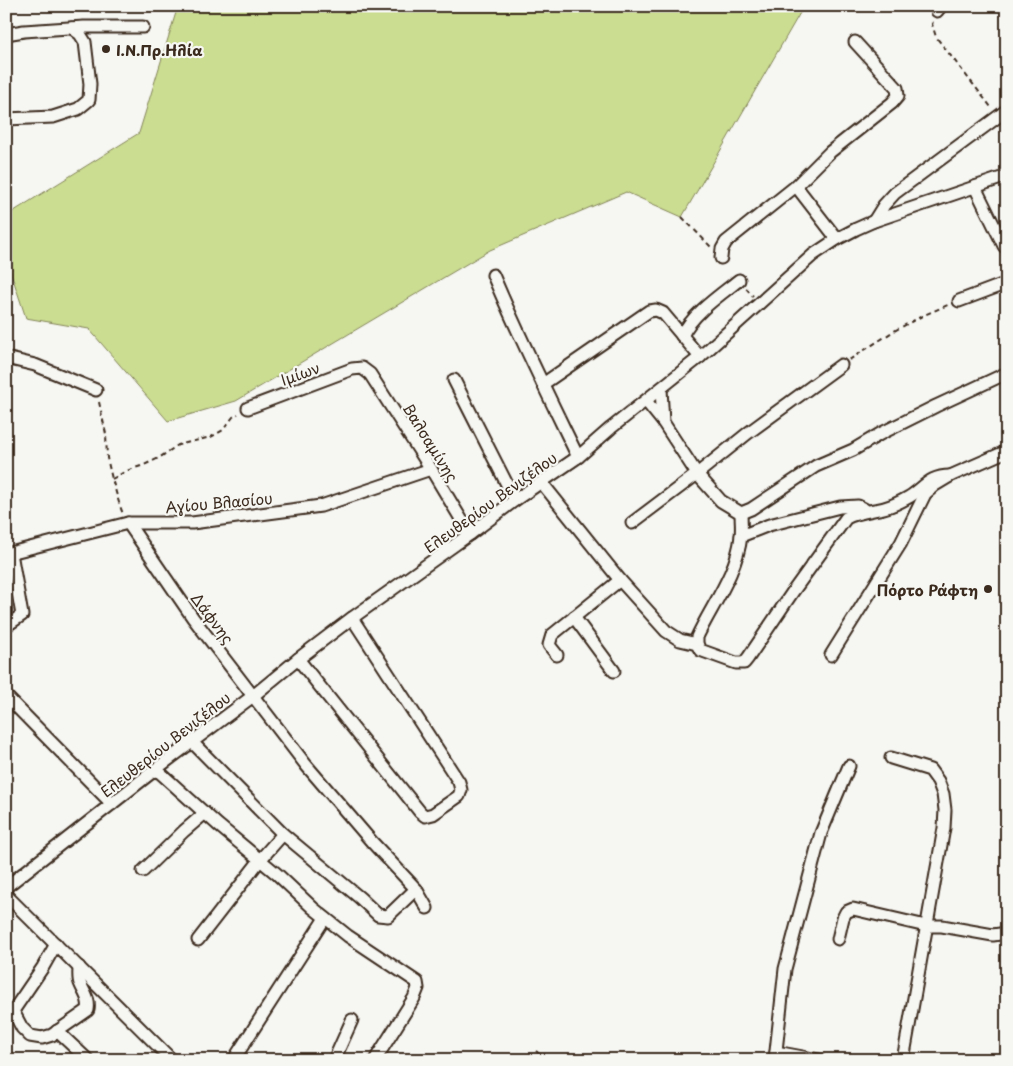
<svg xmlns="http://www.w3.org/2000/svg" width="1013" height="1066" viewBox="0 0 1013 1066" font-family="'Playpen Sans',sans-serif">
	<rect width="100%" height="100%" fill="#f6f6f2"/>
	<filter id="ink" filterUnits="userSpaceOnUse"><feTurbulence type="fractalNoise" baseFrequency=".02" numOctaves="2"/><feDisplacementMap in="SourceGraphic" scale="10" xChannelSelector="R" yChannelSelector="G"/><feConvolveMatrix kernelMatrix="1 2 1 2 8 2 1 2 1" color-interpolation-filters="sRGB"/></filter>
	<g filter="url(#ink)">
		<!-- green -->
		<polygon fill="#cbdd91" stroke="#838458" points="178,6 804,6 682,217 626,192 490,250 236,401 168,421 89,329 26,318 6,258 6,216 139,133"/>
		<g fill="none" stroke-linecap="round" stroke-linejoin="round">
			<!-- minor casing -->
			<g stroke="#3b2a1e" stroke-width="15">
				<g id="minor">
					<polyline points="937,11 941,6"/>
					<polyline points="6,34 24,31 84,27 143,27"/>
					<polyline points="6,119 53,117 78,109 89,100 90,84 85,42 80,34 72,28"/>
					<polyline points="796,186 837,239"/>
					<polyline points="975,187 1004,246 1007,249"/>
					<polyline points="874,221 884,205 895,193 1007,110"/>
					<polyline points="721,258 722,249 726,242 796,186 830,152 892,103 898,96 897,88 855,42"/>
					<path d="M493,275C519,337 549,397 578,457"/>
					<polyline points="959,301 1007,283"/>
					<path d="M682,336C692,314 720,295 739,280"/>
					<polyline points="6,358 35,365 96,390"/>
					<polyline points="841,365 748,433 697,474 721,501 741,513 751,509 816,466 853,450 880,434 936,406 1007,373"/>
					<polyline points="454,380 515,500"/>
					<polyline points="543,384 649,311 656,310 663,313 700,357"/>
					<polyline points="661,389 663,422"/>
					<polyline points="248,408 352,369 362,368 370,374 431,469 470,534"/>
					<polyline points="542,483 620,580 666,631 680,640 697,644"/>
					<path d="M741,513C741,520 742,529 741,536C737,573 712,605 697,637V644L700,650L736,663H744L748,658L794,590L846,518C858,512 871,511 884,508C892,506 902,501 909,497C925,487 929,476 950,476"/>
					<polyline points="128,523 193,618 306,765 372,842 416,889 427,908"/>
					<polyline points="632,523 697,474 663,422 646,401"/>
					<polyline points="741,536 769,525 840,507 858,506 864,509"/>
					<polyline points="6,554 128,523 192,523 321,506 431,469"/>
					<polyline points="574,617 614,671"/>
					<polyline points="6,626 22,615 11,553"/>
					<polyline points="557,655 549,645 552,635 620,580"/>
					<polyline points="831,655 901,543 925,494 935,485 950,476 1007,451"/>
					<polyline points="298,659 420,812 425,816 433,814 459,796 461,790 459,782 352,618"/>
					<polyline points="6,696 112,804"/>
					<polyline points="192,742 283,834 360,898 378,915 388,916 416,889"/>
					<polyline points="891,758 930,770 938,781 943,794 945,810 944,828 903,1060"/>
					<polyline points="156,769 218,825 277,874 313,908 348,936 417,982 418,988 414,998 375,1060"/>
					<polyline points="143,871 184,831 205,813"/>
					<polyline points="6,887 156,769 253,696 298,659 352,618 470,534 515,500 578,457 611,428 700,357 813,255 837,239 856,229 874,221 1007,176"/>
					<polyline points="6,895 172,1060"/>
					<polyline points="838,939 843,918 846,912 853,909 926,926 942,926 993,935 1007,933"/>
					<polyline points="198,940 260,860 283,834"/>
					<path d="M56,944L43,967L13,1011L22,1028L30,1036L42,1038L52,1035L88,1010C90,999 84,993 80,983C78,979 79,972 79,967"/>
					<polyline points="57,1031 88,1060"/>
					<polyline points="776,1052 819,1060"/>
					<polyline points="236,1056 325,918"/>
					<polyline points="334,1060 352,1020"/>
					<polyline points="775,1060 785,969 821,833 849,766"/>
				</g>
			</g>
			<!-- path -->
			<g stroke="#3b2a1e" stroke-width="2" stroke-dasharray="5 4" stroke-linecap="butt">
				<polyline points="933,22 932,24 936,37 991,107"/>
				<polyline points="682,217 711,247"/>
				<polyline points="746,288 753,296"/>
				<polyline points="849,360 894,331 922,316 950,304"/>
				<polyline points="99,402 106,434 107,458 112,479 120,506 123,514"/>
				<polyline points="112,479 126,471 144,465 159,458 178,445 211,437 223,430 233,417 238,414"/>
				<polyline points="536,1051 545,1060"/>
			</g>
			<!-- minor -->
			<use href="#minor" stroke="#f6f6f2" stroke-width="11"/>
		</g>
	</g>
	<!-- markers -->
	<g fill="#3b2a1e" stroke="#f6f6f2" stroke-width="2">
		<circle cx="106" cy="49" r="5"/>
		<circle cx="988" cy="589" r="5"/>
	</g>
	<g text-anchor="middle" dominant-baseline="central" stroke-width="4.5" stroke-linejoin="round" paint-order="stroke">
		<!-- poi labels -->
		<g font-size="15" font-weight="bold" fill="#3b2a1e" stroke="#f6f6f2" text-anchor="start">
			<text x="116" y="49">Ι.Ν.Πρ.Ηλία</text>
			<text x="978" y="589" text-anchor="end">Πόρτο Ράφτη</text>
		</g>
		<!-- street labels -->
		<g font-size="15" fill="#3b2a1e" stroke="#f6f6f2">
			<text transform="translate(300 373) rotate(-20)">Ιμίων</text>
			<text transform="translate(431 442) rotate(58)">Βαλσαμίνης</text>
			<text transform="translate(219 502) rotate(-5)">Αγίου Βλασίου</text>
			<text transform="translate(490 502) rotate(-36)">Ελευθερίου Βενιζέλου</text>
			<text transform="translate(213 618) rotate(53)">Δάφνης</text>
			<text transform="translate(165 744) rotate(-38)">Ελευθερίου Βενιζέλου</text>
		</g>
	</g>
	<!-- margin -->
	<rect width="1013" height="1066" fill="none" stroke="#f6f6f2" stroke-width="25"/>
	<rect x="12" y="12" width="988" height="1041" fill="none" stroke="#3b2a1e" stroke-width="2" filter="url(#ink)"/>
</svg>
